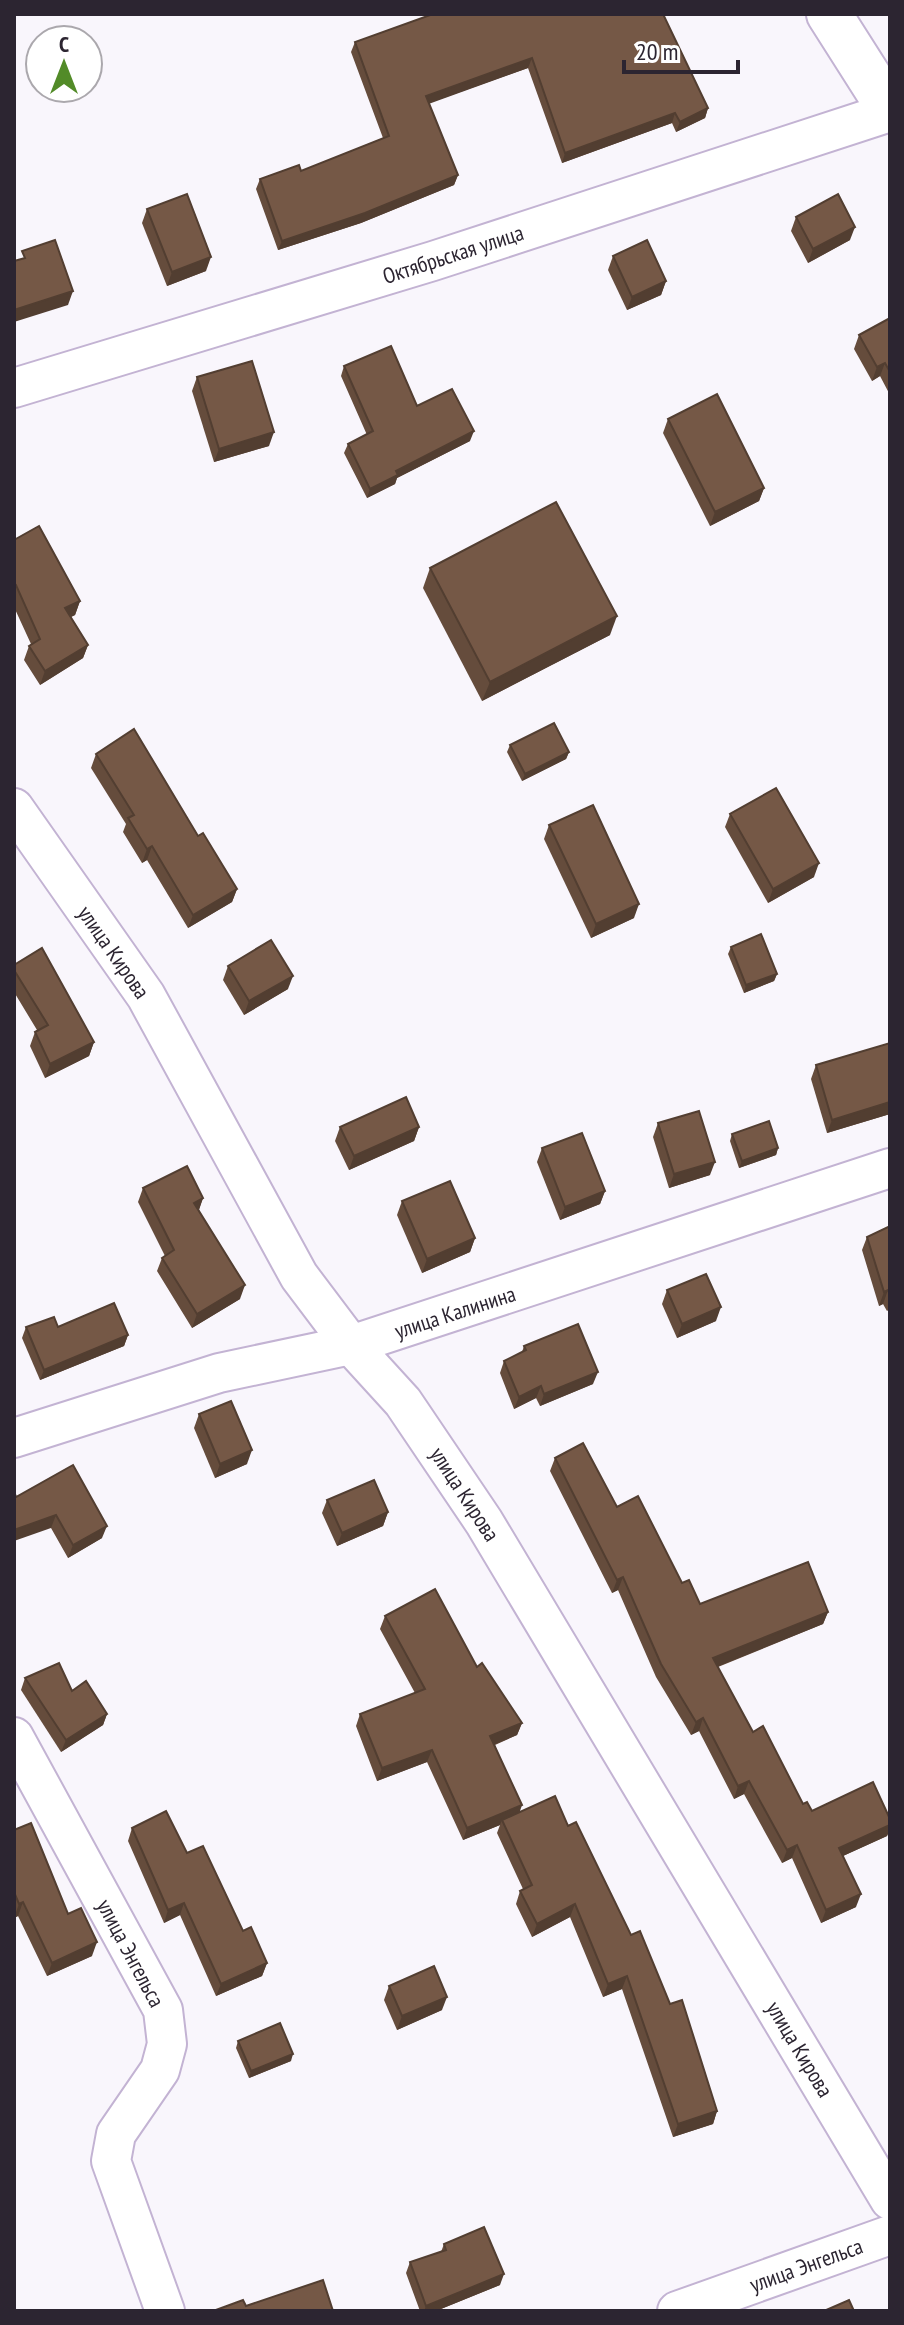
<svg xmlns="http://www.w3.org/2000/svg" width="904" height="2325" viewBox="0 0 904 2325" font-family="'PT Sans Narrow',sans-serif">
	<rect width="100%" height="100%" fill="#f9f6fc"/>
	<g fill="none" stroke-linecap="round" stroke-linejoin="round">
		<!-- street casing -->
		<g stroke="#c3b3d3" stroke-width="42">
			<g id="street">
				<polyline points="14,388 433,261 890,112"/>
				<polyline points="14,808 146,996 299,1276 351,1345 403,1402 484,1522 890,2200"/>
				<polyline points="14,1438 219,1373 351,1345 890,1168"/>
				<polyline points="14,1737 163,2010 167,2044 160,2070 116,2134 111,2161 165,2311"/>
				<polyline points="677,2311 890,2235"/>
			</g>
		</g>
		<!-- primary casing -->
		<g stroke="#c3b3d3" stroke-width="48">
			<polyline id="primary" points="829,14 890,110"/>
		</g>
		<!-- street -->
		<use href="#street" stroke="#fff" stroke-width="38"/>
		<!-- primary -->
		<use href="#primary" stroke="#fff" stroke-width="44"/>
	</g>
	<!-- wall -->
	<g fill="#654c3c">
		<polygon points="433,14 708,108 705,118 676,132 672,123 562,163 528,68 429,103 458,175 454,185 361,223 278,250 256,189 260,179 301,171 383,138 351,52 355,42"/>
		<polygon points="147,209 206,271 167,286 142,223"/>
		<polygon points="796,217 850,240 808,263 791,231"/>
		<polygon points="613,256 666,281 661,295 627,310 608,270"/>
		<polygon points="890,318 890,395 880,376 872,381 854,349 859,335"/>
		<polygon points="344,366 417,406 470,441 397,478 395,484 367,498 344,453 348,444 367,435 341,376"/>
		<polygon points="197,377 269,446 214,462 192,391"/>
		<polygon points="668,419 764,488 759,501 710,526 663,433"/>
		<polygon points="14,540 80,601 75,615 71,617 88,645 83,658 40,685 24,660 29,646 31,644 14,607"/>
		<polygon points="430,568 610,635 482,701 423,588"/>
		<polygon points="510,745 569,752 566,759 522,781 507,752"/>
		<polygon points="96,754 198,836 237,889 232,902 188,928 147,860 142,863 123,832 126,824 91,768"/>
		<polygon points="730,814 814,877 768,903 725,827"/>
		<polygon points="549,825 634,918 591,938 544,839"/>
		<polygon points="731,947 777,974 774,981 744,993 728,954"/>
		<polygon points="14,965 94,1042 89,1056 45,1078 30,1046 35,1032 37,1030 14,992"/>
		<polygon points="228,966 288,989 244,1015 223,980"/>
		<polygon points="890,1043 890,1114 827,1133 811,1079 816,1065"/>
		<polygon points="658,1123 710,1175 669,1188 653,1137"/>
		<polygon points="340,1127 419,1127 414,1141 349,1170 335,1141"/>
		<polygon points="732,1134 778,1148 776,1155 739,1168 730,1141"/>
		<polygon points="542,1148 605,1191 600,1204 560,1220 537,1162"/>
		<polygon points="143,1188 203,1198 199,1210 240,1299 192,1328 157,1271 162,1258 165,1256 138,1202"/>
		<polygon points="402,1201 475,1238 470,1252 422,1273 397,1215"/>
		<polygon points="890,1226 890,1309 887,1311 883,1304 879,1306 862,1250 867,1237"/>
		<polygon points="667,1290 716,1321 677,1338 662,1304"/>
		<polygon points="26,1327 58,1327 128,1335 124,1346 40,1380 22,1338"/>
		<polygon points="524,1346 593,1384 540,1406 536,1398 514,1409 500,1373 504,1361 522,1352"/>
		<polygon points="199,1414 247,1464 215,1478 194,1428"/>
		<polygon points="555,1458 617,1507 700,1604 828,1612 823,1624 718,1667 753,1732 803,1804 812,1811 890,1819 890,1829 887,1836 843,1856 856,1907 821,1923 792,1858 782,1863 744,1794 734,1799 699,1731 691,1735 656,1677 618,1590 612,1593 550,1471"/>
		<polygon points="16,1497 102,1538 68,1558 51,1528"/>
		<polygon points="327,1500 388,1512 383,1526 337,1546 322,1513"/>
		<polygon points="385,1616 477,1667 522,1723 517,1735 495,1745 520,1812 568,1826 670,2004 717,2111 713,2124 673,2137 622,1989 603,1997 570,1917 532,1937 516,1904 520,1891 523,1889 497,1833 500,1825 463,1840 427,1762 377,1781 356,1726 360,1714 415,1693 380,1629"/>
		<polygon points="25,1678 72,1691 107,1714 103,1725 61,1752 21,1690"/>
		<polygon points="132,1828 187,1853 267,1963 262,1976 216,1996 180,1915 164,1923 128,1841"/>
		<polygon points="14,1830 92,1956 47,1976 18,1916 14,1918"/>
		<polygon points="389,1986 442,2010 397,2030 384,2000"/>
		<polygon points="238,2041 291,2061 249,2078 236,2048"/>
		<polygon points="444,2244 500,2285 436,2311 420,2311 406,2273 410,2262 441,2252"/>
	</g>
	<!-- shaded-wall -->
	<g fill="#523e31">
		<polygon points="532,58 528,68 423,106 426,96"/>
		<polygon points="708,108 705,118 676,132 680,122"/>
		<polygon points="675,113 672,123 562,163 565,153"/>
		<polygon points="458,175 454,185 361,223 278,250 282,241"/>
		<polygon points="855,227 850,240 808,263 813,249"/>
		<polygon points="211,257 206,271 167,286 172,272"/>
		<polygon points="666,281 661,295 627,310 632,297"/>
		<polygon points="73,291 68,305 14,322 14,310"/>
		<polygon points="885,363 880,376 872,381 877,367"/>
		<polygon points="474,431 470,441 397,478 395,484 367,498 370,489 396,471"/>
		<polygon points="274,432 269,446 214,462 219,449"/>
		<polygon points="764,488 759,501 710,526 715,512"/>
		<polygon points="80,601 75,615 60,622 65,608"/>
		<polygon points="617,616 610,635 482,701 490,682"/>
		<polygon points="88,645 83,658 40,685 45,671"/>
		<polygon points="569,752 566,759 522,781 525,774"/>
		<polygon points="152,846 147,860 142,863 147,849"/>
		<polygon points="819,863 814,877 768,903 773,889"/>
		<polygon points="237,889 232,902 188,928 193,915"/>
		<polygon points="639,904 634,918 591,938 596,924"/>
		<polygon points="777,974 774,981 744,993 746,985"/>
		<polygon points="293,976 288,989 244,1015 249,1001"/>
		<polygon points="94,1042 89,1056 45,1078 50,1064"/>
		<polygon points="890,1102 890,1114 827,1133 832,1120"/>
		<polygon points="419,1127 414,1141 349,1170 354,1156"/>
		<polygon points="778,1148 776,1155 739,1168 742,1161"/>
		<polygon points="715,1162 710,1175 669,1188 674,1174"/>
		<polygon points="605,1191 600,1204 560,1220 565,1207"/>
		<polygon points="203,1198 198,1212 194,1203"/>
		<polygon points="475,1238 470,1252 422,1273 427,1259"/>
		<polygon points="245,1285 240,1299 192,1328 197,1314"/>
		<polygon points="888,1290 883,1304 879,1306 884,1292"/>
		<polygon points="721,1307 716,1321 677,1338 682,1324"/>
		<polygon points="128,1335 124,1346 40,1380 44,1370"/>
		<polygon points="598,1372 593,1384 540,1406 544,1394"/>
		<polygon points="541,1386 536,1398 514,1409 519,1397"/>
		<polygon points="252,1450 247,1464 215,1478 220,1464"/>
		<polygon points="388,1512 383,1526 337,1546 342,1533"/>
		<polygon points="56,1515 51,1528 14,1541 14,1530"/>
		<polygon points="107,1526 102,1538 68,1558 73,1545"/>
		<polygon points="623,1577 618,1590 612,1593 617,1580"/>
		<polygon points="828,1612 823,1624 709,1670 713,1658"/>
		<polygon points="107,1714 103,1725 61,1752 66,1740"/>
		<polygon points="703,1718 699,1731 691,1735 696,1722"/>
		<polygon points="522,1723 517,1735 486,1748 490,1736"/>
		<polygon points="432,1750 427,1762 377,1781 382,1768"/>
		<polygon points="749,1781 744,1794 734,1799 738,1786"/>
		<polygon points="522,1805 518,1817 502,1820 500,1825 463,1840 467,1828"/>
		<polygon points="890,1825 890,1829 887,1836 834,1860 839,1848"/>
		<polygon points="797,1845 792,1858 782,1863 787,1850"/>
		<polygon points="861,1894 856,1907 821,1923 826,1910"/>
		<polygon points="23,1902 18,1916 14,1918 19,1904"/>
		<polygon points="184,1903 180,1915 164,1923 168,1910"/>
		<polygon points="575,1904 570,1917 532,1937 537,1924"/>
		<polygon points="97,1942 92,1956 47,1976 52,1963"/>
		<polygon points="267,1963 262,1976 216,1996 221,1984"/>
		<polygon points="627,1976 622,1989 603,1997 608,1984"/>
		<polygon points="447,1997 442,2010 397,2030 402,2016"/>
		<polygon points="293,2054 291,2061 249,2078 251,2071"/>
		<polygon points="717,2111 713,2124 673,2137 678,2124"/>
		<polygon points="504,2274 500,2285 436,2311 424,2311 426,2306"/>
	</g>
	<!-- building -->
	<g fill="#755846" stroke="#523e31" stroke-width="2">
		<polygon points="433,14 663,14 708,108 680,122 675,113 565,153 532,58 426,96 458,175 365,213 282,241 260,179 299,165 301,171 389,136 355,42"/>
		<polygon points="187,194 211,257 172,272 147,209"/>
		<polygon points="838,194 855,227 813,249 796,217"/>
		<polygon points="55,240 73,291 14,310 14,261 25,258 22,251"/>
		<polygon points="647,240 666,281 632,297 613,256"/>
		<polygon points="890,318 890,372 885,363 877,367 859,335"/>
		<polygon points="391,346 417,406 452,389 474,431 396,471 398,475 370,489 348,444 373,431 344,366"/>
		<polygon points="252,361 274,432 219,449 197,377"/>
		<polygon points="717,394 764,488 715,512 668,419"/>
		<polygon points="556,502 617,616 490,682 430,568"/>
		<polygon points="39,526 80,601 65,608 88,645 45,671 29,646 40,639 16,585 14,586 14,540"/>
		<polygon points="554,723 569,752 525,774 510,745"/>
		<polygon points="134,729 198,836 203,833 237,889 193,915 152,846 147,849 128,818 134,815 96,754"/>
		<polygon points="776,788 819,863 773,889 730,814"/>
		<polygon points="593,805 639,904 596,924 549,825"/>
		<polygon points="761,934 777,974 746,985 731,947"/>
		<polygon points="271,940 293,976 249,1001 228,966"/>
		<polygon points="42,948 94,1042 50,1064 35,1032 48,1025 14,970 14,965"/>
		<polygon points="890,1043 890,1102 832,1120 816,1065"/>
		<polygon points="406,1097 419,1127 354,1156 340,1127"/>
		<polygon points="699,1111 715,1162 674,1174 658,1123"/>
		<polygon points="769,1121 778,1148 742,1161 732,1134"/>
		<polygon points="582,1133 605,1191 565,1207 542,1148"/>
		<polygon points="187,1166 203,1198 194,1203 245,1285 197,1314 162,1258 174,1250 143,1188"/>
		<polygon points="450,1181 475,1238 427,1259 402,1201"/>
		<polygon points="890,1226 890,1294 888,1290 884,1292 867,1237"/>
		<polygon points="706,1274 721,1307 682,1324 667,1290"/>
		<polygon points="114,1303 128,1335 44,1370 26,1327 54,1317 58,1327"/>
		<polygon points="578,1324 598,1372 544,1394 541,1386 519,1397 504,1361 526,1350 524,1346"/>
		<polygon points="231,1401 252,1450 220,1464 199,1414"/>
		<polygon points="583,1443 617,1507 638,1496 682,1583 689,1580 700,1604 808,1562 828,1612 713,1658 753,1732 763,1726 803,1804 807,1802 812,1811 873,1782 890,1819 890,1825 839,1848 861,1894 826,1910 797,1845 787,1850 749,1781 738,1786 703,1718 696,1722 661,1664 623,1577 617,1580 555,1458"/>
		<polygon points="73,1465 107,1526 73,1545 56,1515 14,1530 14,1491 16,1497"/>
		<polygon points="374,1480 388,1512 342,1533 327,1500"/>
		<polygon points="435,1589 477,1667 482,1663 522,1723 490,1736 522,1805 467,1828 432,1750 382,1768 360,1714 425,1689 385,1616"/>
		<polygon points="59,1663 72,1691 86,1681 107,1714 66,1740 25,1678"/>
		<polygon points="555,1796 568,1826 576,1822 631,1935 640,1931 670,2004 682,2000 717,2111 678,2124 627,1976 608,1984 575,1904 537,1924 520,1891 532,1885 502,1820"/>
		<polygon points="166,1811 187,1853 203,1846 243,1931 251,1927 267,1963 221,1984 184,1903 168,1910 132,1828"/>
		<polygon points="31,1823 68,1914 81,1908 97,1942 52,1963 23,1902 19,1904 14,1892 14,1830"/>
		<polygon points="434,1966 447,1997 402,2016 389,1986"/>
		<polygon points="280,2023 293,2054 251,2071 238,2041"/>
		<polygon points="484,2227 504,2274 426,2306 410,2262 446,2250 444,2244"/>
		<polygon points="323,2280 333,2311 217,2311 216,2310 243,2300 246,2306"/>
		<polygon points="849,2300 854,2311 824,2311"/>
	</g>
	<g text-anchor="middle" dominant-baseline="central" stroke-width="8" stroke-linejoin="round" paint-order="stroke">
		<!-- street labels -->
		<g font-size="22" fill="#2c2531" stroke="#fff">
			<text transform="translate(453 254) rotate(-18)">Октябрьская улица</text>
			<text transform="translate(114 952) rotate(55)">улица Кирова</text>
			<text transform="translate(455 1312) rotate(-18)">улица Калинина</text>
			<text transform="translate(465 1494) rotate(57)">улица Кирова</text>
			<text transform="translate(131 1953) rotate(62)">улица Энгельса</text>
			<text transform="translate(800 2049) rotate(59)">улица Кирова</text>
			<text transform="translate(806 2265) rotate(-20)">улица Энгельса</text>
		</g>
	</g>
	<!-- border -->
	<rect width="904" height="2325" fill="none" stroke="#2c2531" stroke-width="32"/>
	<!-- north arrow -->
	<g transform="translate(64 64)"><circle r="38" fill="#ffffff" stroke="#aba8ad" stroke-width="2"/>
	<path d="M0-6L14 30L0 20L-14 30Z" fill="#528b28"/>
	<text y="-12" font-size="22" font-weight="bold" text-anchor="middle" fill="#2c2531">С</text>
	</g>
	<!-- scale -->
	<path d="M624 60v12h114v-12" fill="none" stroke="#2c2531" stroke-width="4"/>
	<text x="636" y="60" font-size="24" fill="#2c2531" stroke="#ffffff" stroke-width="6" paint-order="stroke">20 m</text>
</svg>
